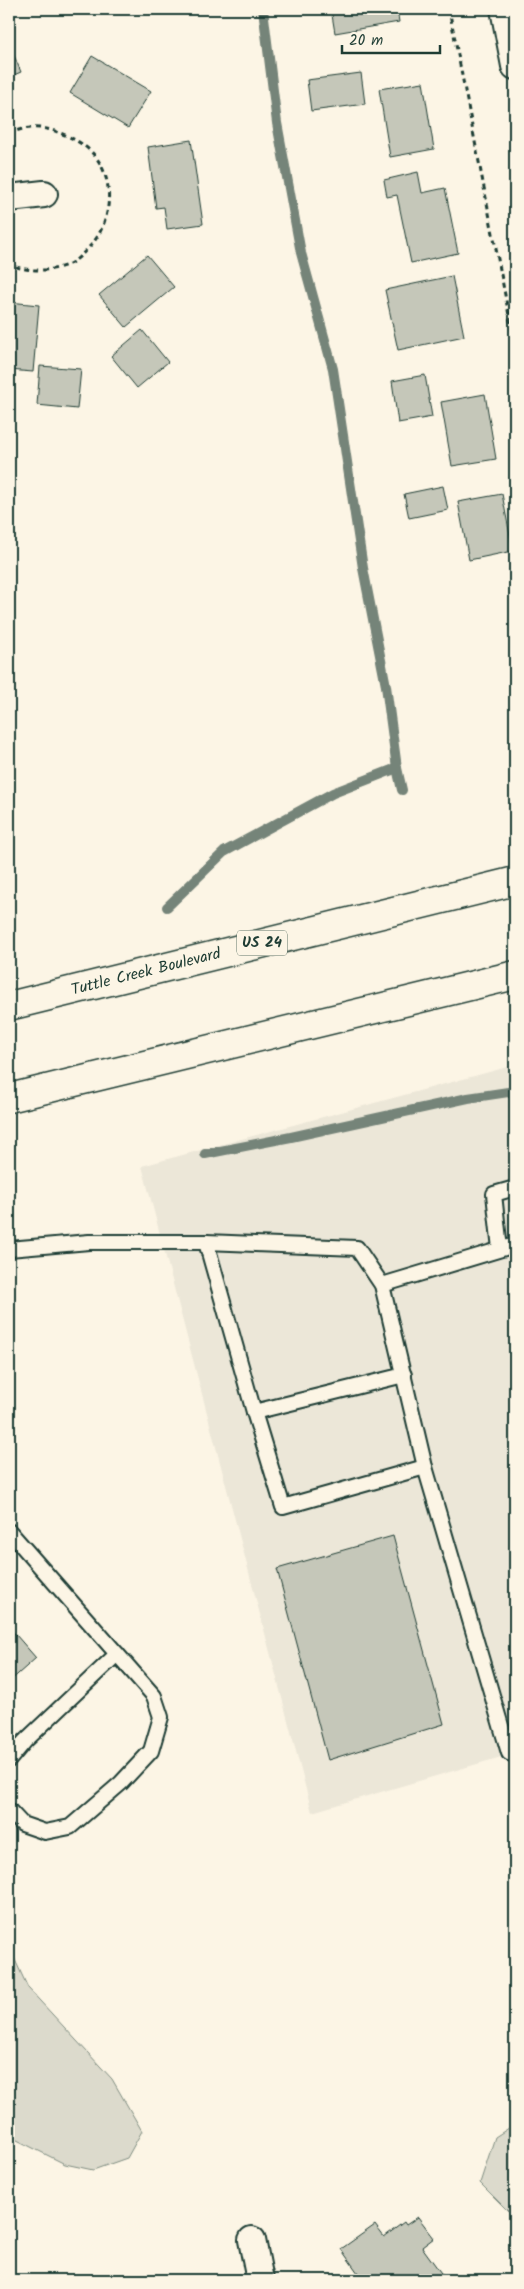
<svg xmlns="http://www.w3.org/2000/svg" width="524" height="2289" viewBox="0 0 524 2289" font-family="Kalam,sans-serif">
	<rect width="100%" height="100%" fill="#fcf5e5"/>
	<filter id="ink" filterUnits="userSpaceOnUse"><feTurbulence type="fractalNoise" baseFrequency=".02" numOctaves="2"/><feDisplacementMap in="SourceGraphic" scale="10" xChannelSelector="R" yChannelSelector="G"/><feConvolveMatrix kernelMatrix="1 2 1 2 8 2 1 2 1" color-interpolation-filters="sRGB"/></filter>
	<g filter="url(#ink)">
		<!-- built -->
		<polygon fill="#ece7d8" points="515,1065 515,1753 312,1812 142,1166"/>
		<!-- green -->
		<g fill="#dcdacc" stroke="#7e8c80">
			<polygon points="9,1947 28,1988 112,2079 142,2131 127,2158 93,2170 65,2164 9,2136"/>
			<polygon points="515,2124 515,2280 513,2280 514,2217 480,2183 495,2137"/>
		</g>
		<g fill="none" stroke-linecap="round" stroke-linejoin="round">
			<!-- stream -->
			<g stroke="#758479" stroke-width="10">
				<polyline points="263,9 277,123 301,253 333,369 363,568 386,686 397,768 402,790"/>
				<polyline points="167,907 224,852 333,793 397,768"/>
				<polyline points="205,1154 291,1137 468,1098 515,1091"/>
			</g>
		</g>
		<!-- building -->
		<g fill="#c5c7b9" stroke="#1f3d34">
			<polygon points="331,9 397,9 399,22 335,33"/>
			<polygon points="9,44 21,72 9,77"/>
			<polygon points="92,56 151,91 128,128 70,93"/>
			<polygon points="361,73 365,104 311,111 307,80"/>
			<polygon points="423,82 434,149 390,157 379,89"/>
			<polygon points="191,140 203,224 167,229 164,207 156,208 148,147"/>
			<polygon points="418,172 422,193 445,188 458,253 411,263 397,195 387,197 384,180"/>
			<polygon points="147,255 174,287 126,327 99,295"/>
			<polygon points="452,276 464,336 398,350 385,290"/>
			<polygon points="9,302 39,305 33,372 9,370"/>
			<polygon points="142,330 168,362 137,388 111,356"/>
			<polygon points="40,366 81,369 77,409 37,405"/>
			<polygon points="425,375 432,417 398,423 392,381"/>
			<polygon points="485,394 496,459 452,466 441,402"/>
			<polygon points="443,486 448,510 409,518 404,494"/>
			<polygon points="502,494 513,551 469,560 458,502"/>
			<polygon points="393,1536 444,1724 328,1760 277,1569"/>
			<polygon points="9,1627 36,1658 9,1682"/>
			<polygon points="418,2217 434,2238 422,2247 446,2280 382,2280 377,2274 369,2280 363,2280 341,2249 375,2225 384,2237 404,2222 406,2225"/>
		</g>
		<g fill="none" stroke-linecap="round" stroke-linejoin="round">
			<!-- lane casing -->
			<g stroke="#1f3d34" stroke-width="18">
				<g id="lane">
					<polyline points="206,1242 254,1412 404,1375"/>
					<polyline points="9,1249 89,1242 206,1242 357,1248 382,1285 425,1467 509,1753 515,1755"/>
					<polyline points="500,1249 494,1194 515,1188"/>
					<polyline points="382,1285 515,1245"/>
					<polyline points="254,1412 283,1507 425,1467"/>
					<polyline points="9,1531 154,1696 161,1717 151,1751 121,1783 70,1827 45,1832 22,1824 9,1810"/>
					<polyline points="9,1760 25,1741 117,1654"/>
				</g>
			</g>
			<!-- street casing -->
			<g stroke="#1f3d34" stroke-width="30">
				<g id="street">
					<polyline points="504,9 515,66"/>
					<polyline points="9,198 44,194"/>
					<polyline points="252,2240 260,2280"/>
				</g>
			</g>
			<!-- highway casing -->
			<g stroke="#1f3d34" stroke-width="31">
				<g id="highway">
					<polyline points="9,1006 515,881"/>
					<polyline points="9,1098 515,975"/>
				</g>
			</g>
			<!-- path -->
			<g stroke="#1f3d34" stroke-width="3" stroke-dasharray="5 4" stroke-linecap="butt">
				<polyline points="449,9 515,346"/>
				<path d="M9,134C24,126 44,126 60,133C73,138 86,145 95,156C115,181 112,220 92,244C85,251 78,260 69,264C49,273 28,271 9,265"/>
			</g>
			<!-- lane -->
			<use href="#lane" stroke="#fcf5e5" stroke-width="14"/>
			<!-- street -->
			<use href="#street" stroke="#fcf5e5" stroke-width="26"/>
			<!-- highway -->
			<use href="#highway" stroke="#fcf5e5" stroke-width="28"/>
		</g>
	</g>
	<g text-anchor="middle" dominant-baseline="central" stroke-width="4" stroke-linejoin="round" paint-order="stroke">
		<!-- shield labels -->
		<rect fill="#fcf5e5" stroke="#617469" stroke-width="1" x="237" y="930.5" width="50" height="25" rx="4"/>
		<g font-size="15" font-weight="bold" fill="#1f3d34">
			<text x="262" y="943">US 24</text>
		</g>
		<!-- street labels -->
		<g font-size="16" fill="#1f3d34" stroke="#fcf5e5">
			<text transform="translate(146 972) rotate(-14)">Tuttle Creek Boulevard</text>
		</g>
	</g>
	<!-- margin -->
	<rect width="524" height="2289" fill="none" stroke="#fcf5e5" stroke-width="30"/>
	<rect x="15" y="15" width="494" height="2259" fill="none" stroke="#1f3d34" stroke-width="2" filter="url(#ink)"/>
	<!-- scale -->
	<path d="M342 45v8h98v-8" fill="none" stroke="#1f3d34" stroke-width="2.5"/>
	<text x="349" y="45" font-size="15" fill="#1f3d34" stroke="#fcf5e5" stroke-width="4" paint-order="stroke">20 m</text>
</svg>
